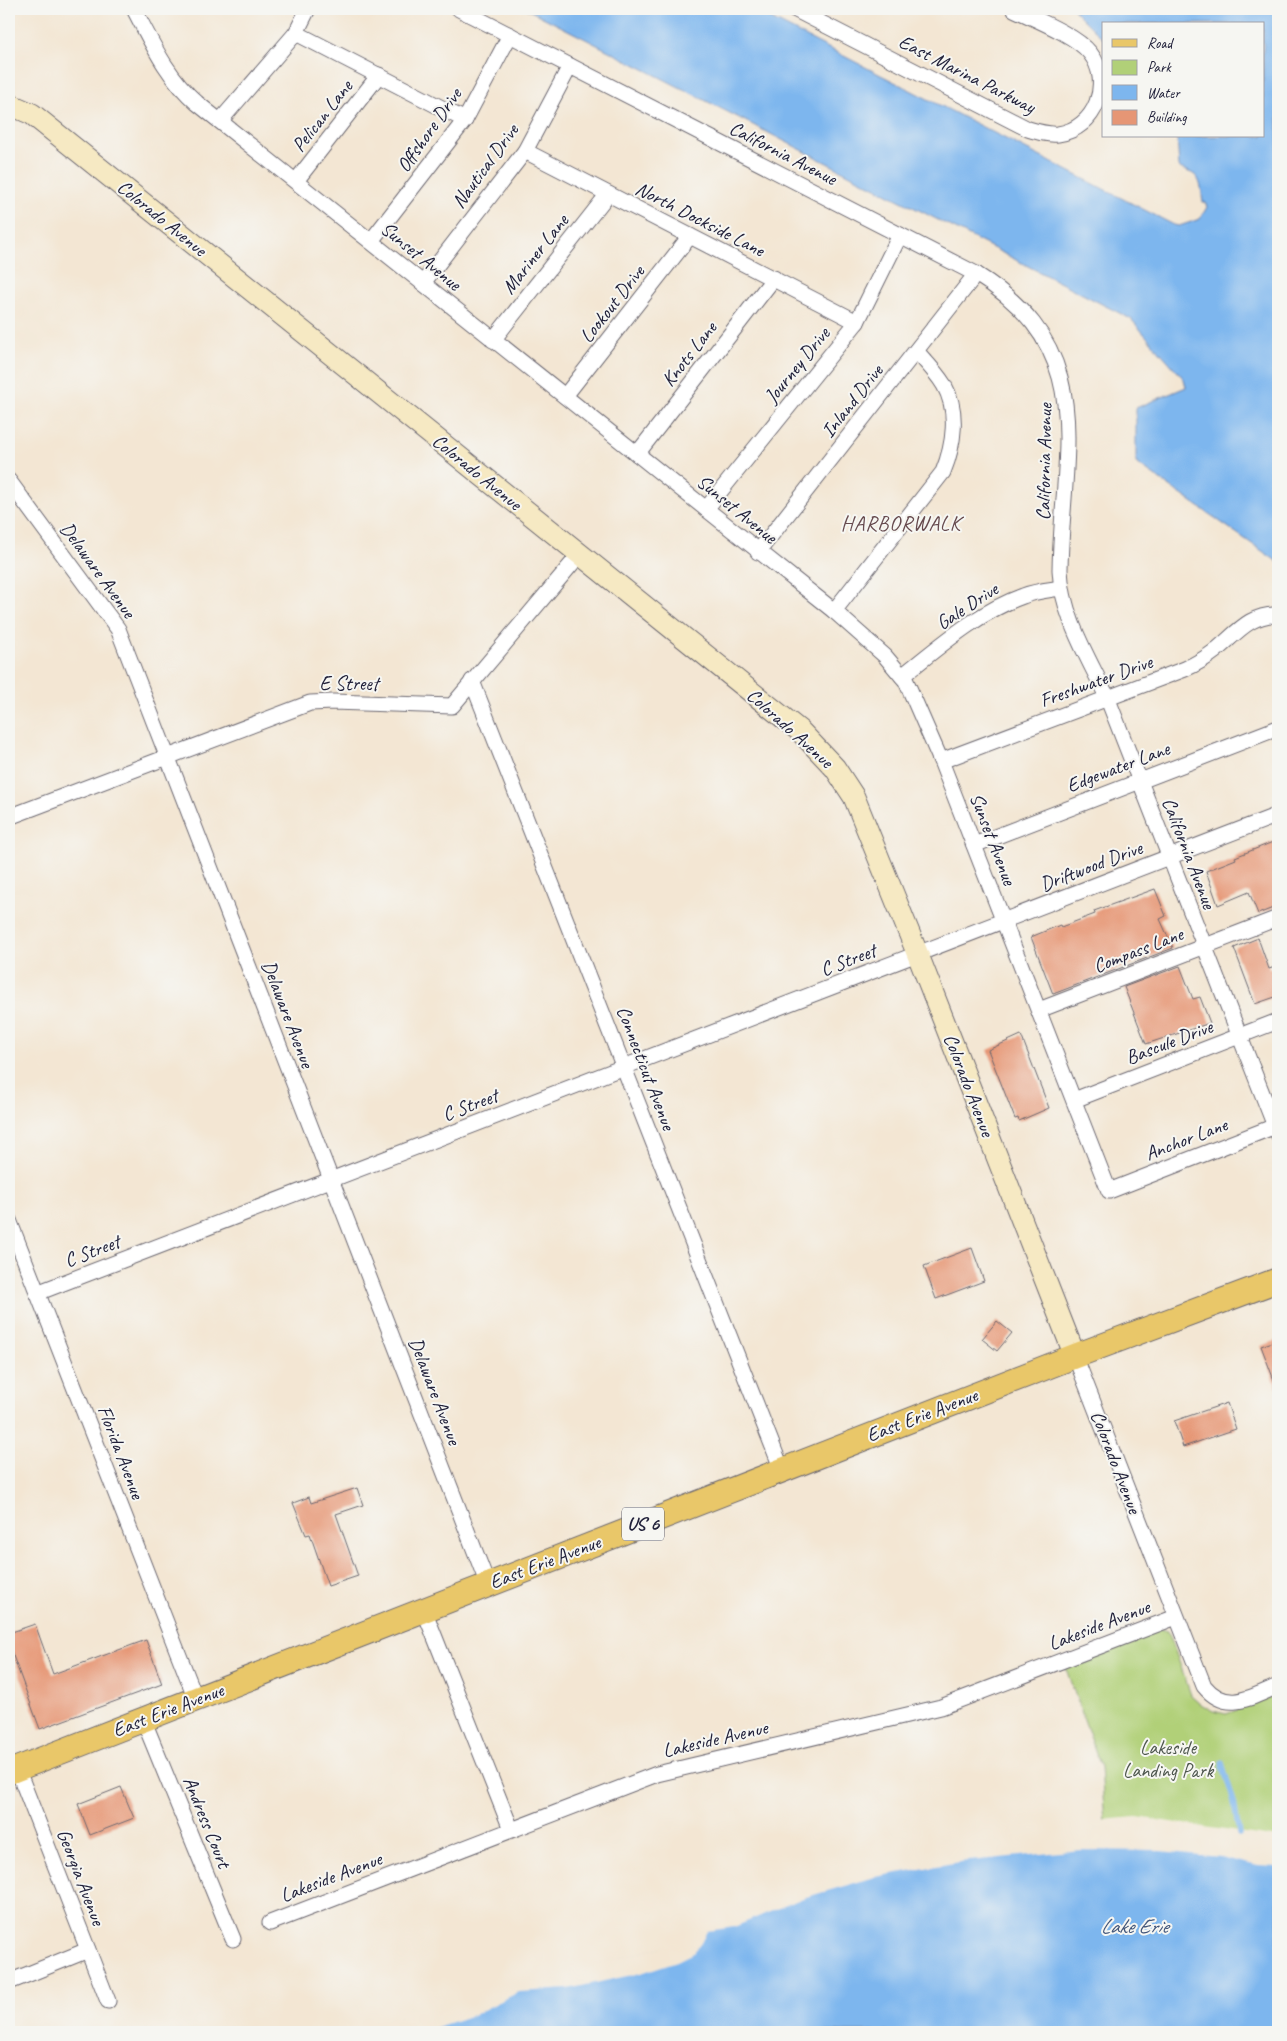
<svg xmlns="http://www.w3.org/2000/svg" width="1287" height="2041" viewBox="0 0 1287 2041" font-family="Caveat,sans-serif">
	<rect width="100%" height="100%" fill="#f6f6f2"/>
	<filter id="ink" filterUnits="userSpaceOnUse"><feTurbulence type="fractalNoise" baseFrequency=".02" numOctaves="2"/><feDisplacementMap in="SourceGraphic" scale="10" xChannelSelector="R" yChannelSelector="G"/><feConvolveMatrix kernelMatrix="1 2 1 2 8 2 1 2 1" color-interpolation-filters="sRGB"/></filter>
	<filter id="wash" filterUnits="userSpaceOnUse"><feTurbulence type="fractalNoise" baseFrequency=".0096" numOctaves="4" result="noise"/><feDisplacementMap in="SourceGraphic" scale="20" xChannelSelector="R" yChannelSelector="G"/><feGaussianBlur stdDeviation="1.12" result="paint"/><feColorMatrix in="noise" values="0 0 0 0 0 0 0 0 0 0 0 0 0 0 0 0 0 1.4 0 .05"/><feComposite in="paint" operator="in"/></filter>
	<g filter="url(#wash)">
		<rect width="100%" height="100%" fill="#f3e6d3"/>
		<!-- green -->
		<polygon fill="#b1d078" stroke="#6a795a" points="1160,1629 1168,1631 1191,1695 1201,1704 1213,1711 1226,1714 1278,1695 1278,1840 1105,1823 1101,1767 1065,1666"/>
		<!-- water -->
		<g fill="#7db6ee" stroke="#506c94">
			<path d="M527,9H752L1174,225L1179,226L1200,219L1207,207L1205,202H1203C1201,191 1202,176 1189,172C1184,170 1183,170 1179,167L1177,136H1263V24H1103V39L1073,9H1278V562L1136,463V408L1186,387L1184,379L1131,319Z"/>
			<polygon points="1278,1840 1278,2032 279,2032 352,2031 690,1940 695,1926 951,1854"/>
		</g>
		<!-- pier -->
		<polygon fill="#f3e6d3" points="1137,1817 1278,1838 1278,1867 1258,1866 1220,1857 1161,1851 1081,1850 959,1862 875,1877 803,1898 734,1927 707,1931 701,1943 693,1953 677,1961 641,1973 568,1989 519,1992 473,2015 421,2032 276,2032 278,2030 298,2026 352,2029 404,2016 480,1984 574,1970 657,1948 689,1938 694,1923 773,1889 846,1870 911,1861 949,1852 954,1845 1043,1825"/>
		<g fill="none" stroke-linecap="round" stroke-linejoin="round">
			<!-- stream -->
			<polyline stroke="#7db6ee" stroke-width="5.5" points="1222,1763 1234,1802 1239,1834"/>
		</g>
		<g id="blocks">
			<!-- building -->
			<g fill="#e69675">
				<polygon points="1278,840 1278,906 1258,914 1249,892 1218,905 1206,871 1236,859 1235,857"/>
				<polygon points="1155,889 1166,916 1160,919 1173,948 1053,994 1031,937 1060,925 1061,927 1095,914 1094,911"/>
				<polygon points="1258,938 1269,969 1278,966 1278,996 1255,1004 1234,948"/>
				<polygon points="1180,966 1193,999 1200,997 1210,1023 1146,1044 1124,987"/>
				<polygon points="1021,1035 1049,1108 1019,1121 1018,1118 1015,1119 988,1050"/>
				<polygon points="972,1248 984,1281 936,1299 924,1266"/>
				<polygon points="997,1321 1012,1333 997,1351 982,1339"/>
				<polygon points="1278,1340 1278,1388 1277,1388 1261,1346"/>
				<polygon points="1227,1403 1236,1429 1183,1447 1174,1421"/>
				<polygon points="357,1488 363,1505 336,1514 358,1576 328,1586 310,1534 306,1535 293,1503 309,1497 311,1503"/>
				<polygon points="35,1624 53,1674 146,1640 162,1684 40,1729 9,1645 9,1633"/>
				<polygon points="121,1787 134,1818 90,1835 78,1804"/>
			</g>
		</g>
	</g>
	<g filter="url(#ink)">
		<use href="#blocks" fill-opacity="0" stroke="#6b6770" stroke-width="1"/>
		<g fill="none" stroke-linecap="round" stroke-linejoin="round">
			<!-- street casing -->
			<g stroke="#6b6770" stroke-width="17">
				<g id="street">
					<path d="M134,9C152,43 167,77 197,103L834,611L885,656L906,681L941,761L1109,1191L1278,1125"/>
					<path d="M459,9L976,274C1100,351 1062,448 1060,570C1062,616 1088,657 1107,697L1278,1134"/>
					<path d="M794,9L1028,129C1038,132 1048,135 1058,134C1096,129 1113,82 1090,53C1077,36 1035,19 1014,9"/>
					<polyline points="296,33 465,120"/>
					<polyline points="220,121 296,33 308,9"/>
					<polyline points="525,151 857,322"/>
					<polyline points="296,181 379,75"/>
					<polyline points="371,241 465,120 510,35"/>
					<polyline points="423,283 525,151 570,66"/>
					<polyline points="493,340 608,194"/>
					<polyline points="565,396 690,236"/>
					<polyline points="637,454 774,278"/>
					<polyline points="9,481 118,629 488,1585"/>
					<polyline points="706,509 857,322 900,235"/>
					<polyline points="758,552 976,274"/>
					<path d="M834,611L943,472C954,445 959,411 944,385C936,372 926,362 916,351"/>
					<path d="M902,676C940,646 978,612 1023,596C1035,591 1048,590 1061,588"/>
					<polyline points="472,681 782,1470"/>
					<path d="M941,761L1185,669C1196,664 1206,658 1215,651C1235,635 1250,613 1278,615"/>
					<polyline points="9,817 310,703 333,702 452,706 580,554"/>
					<polyline points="974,845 1278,728"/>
					<polyline points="1039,1010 1278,918"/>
					<polyline points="1074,1100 1278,1021"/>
					<polyline points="9,1220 196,1699"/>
					<polyline points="37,1293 1278,815"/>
					<path d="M1075,1356L1204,1686C1227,1714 1251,1697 1278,1686"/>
					<polyline points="424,1610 511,1829"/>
					<polyline points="143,1719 233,1939"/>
					<polyline points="17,1768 108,2001"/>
					<polyline points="270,1923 657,1774 941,1707 1176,1617"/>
					<polyline points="9,1982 88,1950"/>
				</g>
			</g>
			<!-- secondary casing -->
			<g stroke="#6b6770" stroke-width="23">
				<polyline id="secondary" points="9,104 32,114 800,731 835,768 854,797 918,955 1075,1356"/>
			</g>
			<!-- primary casing -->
			<g stroke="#6b6770" stroke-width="26">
				<polyline id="primary" points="9,1772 1075,1356 1278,1280"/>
			</g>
			<!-- street -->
			<use href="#street" stroke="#fff" stroke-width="15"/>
			<!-- secondary -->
			<use href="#secondary" stroke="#f6e9c3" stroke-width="21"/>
			<!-- primary -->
			<use href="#primary" stroke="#e9c769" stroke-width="24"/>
		</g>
	</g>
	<g text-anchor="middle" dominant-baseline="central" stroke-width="4" stroke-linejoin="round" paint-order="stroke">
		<!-- shield labels -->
		<rect fill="#f6f6f2" stroke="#626272" stroke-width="1" x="622" y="1507.5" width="42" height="33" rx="4"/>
		<g font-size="19" font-weight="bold" fill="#22223b">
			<text x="643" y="1524">US 6</text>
		</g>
		<!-- street labels -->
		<g font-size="20" fill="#22223b" stroke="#f6f6f2">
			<text transform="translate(967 74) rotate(27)">East Marina Parkway</text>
			<text transform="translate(322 116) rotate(-52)">Pelican Lane</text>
			<text transform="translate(429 130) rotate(-55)">Offshore Drive</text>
			<text transform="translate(783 153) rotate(27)">California Avenue</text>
			<text transform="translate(485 166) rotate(-54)">Nautical Drive</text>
			<text transform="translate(162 218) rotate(39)">Colorado Avenue</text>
			<text transform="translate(700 219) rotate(27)">North Dockside Lane</text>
			<text transform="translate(535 254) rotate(-52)">Mariner Lane</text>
			<text transform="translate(421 256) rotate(39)">Sunset Avenue</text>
			<text transform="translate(612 304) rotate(-52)">Lookout Drive</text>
			<text transform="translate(689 354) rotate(-52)">Knots Lane</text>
			<text transform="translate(797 365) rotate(-51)">Journey Drive</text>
			<text transform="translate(852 401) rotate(-52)">Inland Drive</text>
			<text transform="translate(1044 462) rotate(-89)">California Avenue</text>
			<text transform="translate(477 472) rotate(39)">Colorado Avenue</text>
			<text transform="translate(737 509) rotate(39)">Sunset Avenue</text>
			<text transform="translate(98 570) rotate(54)">Delaware Avenue</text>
			<text transform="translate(967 606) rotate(-33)">Gale Drive</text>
			<text transform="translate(1096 681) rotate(-20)">Freshwater Drive</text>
			<text x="349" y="683">E Street</text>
			<text transform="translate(790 728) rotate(42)">Colorado Avenue</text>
			<text transform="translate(1118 767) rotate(-21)">Edgewater Lane</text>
			<text transform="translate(993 839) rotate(69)">Sunset Avenue</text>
			<text transform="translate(1189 853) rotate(69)">California Avenue</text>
			<text transform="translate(1091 866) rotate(-21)">Driftwood Drive</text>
			<text transform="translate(1138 950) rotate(-21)">Compass Lane</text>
			<text transform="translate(848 960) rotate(-21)">C Street</text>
			<text transform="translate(288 1014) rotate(69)">Delaware Avenue</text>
			<text transform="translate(1169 1042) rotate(-21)">Bascule Drive</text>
			<text transform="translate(646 1068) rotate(69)">Connecticut Avenue</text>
			<text transform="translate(969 1085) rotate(69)">Colorado Avenue</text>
			<text transform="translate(470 1105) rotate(-21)">C Street</text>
			<text transform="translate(1186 1139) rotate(-21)">Anchor Lane</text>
			<text transform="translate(92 1251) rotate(-21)">C Street</text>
			<text transform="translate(435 1391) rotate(69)">Delaware Avenue</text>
			<text transform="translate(922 1415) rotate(-21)">East Erie Avenue</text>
			<text transform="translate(121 1452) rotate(69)">Florida Avenue</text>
			<text transform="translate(1116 1462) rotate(69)">Colorado Avenue</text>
			<text transform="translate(545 1562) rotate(-21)">East Erie Avenue</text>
			<text transform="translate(1099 1625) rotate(-21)">Lakeside Avenue</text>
			<text transform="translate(168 1710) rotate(-21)">East Erie Avenue</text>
			<text transform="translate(715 1739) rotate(-13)">Lakeside Avenue</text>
			<text transform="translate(207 1822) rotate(68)">Andress Court</text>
			<text transform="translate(81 1877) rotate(69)">Georgia Avenue</text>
			<text transform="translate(331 1877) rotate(-21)">Lakeside Avenue</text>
		</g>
		<!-- park labels -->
		<g font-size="20" fill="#4d564d" stroke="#f6f6f2">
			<text x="1168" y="1747">Lakeside<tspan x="1168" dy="23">Landing Park</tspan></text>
		</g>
		<!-- neighbourhood labels -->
		<g font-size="21" letter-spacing="1" fill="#674b4f" stroke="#f6f6f2">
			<text x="901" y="523">HARBORWALK</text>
		</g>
		<!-- water labels -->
		<g font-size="21" font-style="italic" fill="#42567a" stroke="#f6f6f2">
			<text x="1134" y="1926">Lake Erie</text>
		</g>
	</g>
	<!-- margin -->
	<rect width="1287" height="2041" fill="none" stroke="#f6f6f2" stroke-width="30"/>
	<!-- legend -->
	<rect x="1102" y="22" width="162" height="115" fill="#f6f6f2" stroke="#a1a1a9"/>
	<rect x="1112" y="39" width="25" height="8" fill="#e9c769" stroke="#a1a1a9"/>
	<text x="1147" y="48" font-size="15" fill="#22223b">Road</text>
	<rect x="1112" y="60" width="25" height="15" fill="#b1d078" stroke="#a1a1a9"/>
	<text x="1147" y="72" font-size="15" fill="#22223b">Park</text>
	<rect x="1112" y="85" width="25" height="15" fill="#7db6ee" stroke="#a1a1a9"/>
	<text x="1147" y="98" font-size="15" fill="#22223b">Water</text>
	<rect x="1112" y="110" width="25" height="15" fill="#e69675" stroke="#a1a1a9"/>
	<text x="1147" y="122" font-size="15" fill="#22223b">Building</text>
</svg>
